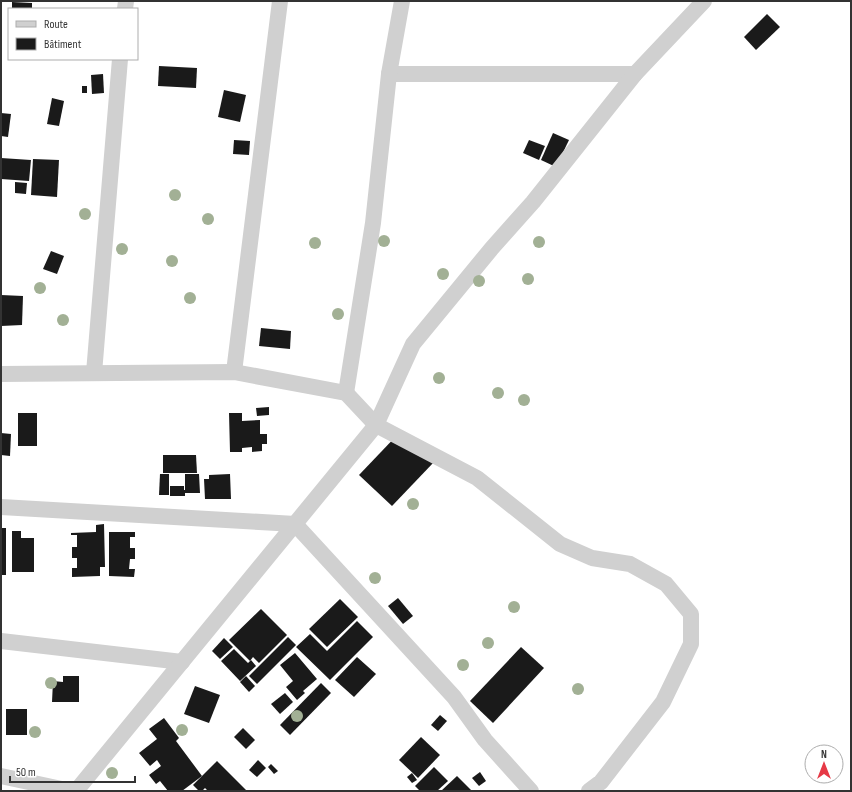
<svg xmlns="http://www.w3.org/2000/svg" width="852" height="792" viewBox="0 0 852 792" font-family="'Sofia Sans Condensed',sans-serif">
	<rect width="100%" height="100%" fill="#fff"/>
	<!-- building -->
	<g fill="#1a1a1a">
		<polygon points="12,2 32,3 32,9 12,9"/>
		<polygon points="767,14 780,27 756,50 744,37"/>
		<polygon points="159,66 197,68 196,88 158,86"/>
		<polygon points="103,74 104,93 92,94 91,75"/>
		<rect x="82" y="86" width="5" height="7"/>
		<polygon points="224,90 246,95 240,122 218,117"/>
		<polygon points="52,98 64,101 59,126 47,124"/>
		<polygon points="1,113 11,114 8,137 1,136"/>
		<polygon points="553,133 569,140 556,167 541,160"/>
		<polygon points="234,140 250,141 249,155 233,154"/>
		<polygon points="529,140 545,146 539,160 523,153"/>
		<polygon points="1,158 31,160 29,181 1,179"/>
		<polygon points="33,159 59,160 57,197 31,195"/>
		<polygon points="15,182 27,183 26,194 15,193"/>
		<polygon points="51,251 64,256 57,274 43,269"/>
		<polygon points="1,295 23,296 22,325 1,326"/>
		<polygon points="261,328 291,331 290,349 259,346"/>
		<polygon points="269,407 269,415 257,416 256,408"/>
		<rect x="18" y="413" width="19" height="33"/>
		<polygon points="229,413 242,413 242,421 260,420 260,434 267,434 267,444 262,444 262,451 252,452 252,447 242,448 242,452 230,452"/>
		<polygon points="401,431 434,462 392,506 359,475"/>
		<polygon points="1,433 11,434 10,456 1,455"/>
		<polygon points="163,455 196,455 197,473 163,473"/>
		<polygon points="160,474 169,474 169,495 159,495"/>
		<polygon points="185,474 199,474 200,493 185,493 185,496 170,496 170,486 184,486 184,490 185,490"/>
		<polygon points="230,474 231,499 205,499 204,479 209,479 209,475"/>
		<polygon points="104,524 105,567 100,567 100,576 72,577 72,568 77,568 77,558 72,558 72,547 77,547 77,535 71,535 71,533 96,532 96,525"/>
		<rect x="1" y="528" width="5" height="47"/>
		<polygon points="12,531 21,531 21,538 34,538 34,572 12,572"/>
		<polygon points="109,532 135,532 135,537 130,537 130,548 135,548 135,559 130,559 129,569 135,569 134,577 109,576"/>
		<polygon points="398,598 413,616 403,624 388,606"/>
		<polygon points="340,599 358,617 327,647 309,629"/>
		<polygon points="261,609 287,635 259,663 253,657 250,661 229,640"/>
		<polygon points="357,621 373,637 330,680 296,647 310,634 327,651"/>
		<polygon points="288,637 296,645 257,684 249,676"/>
		<polygon points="224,638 233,647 220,659 212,651"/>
		<polygon points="521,647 544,668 493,723 470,701"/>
		<polygon points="234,649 248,663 251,660 256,666 240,681 221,661"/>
		<polygon points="295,653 317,679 303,691 305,693 297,700 286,687 293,681 280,665"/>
		<polygon points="357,657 376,674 354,697 335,680"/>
		<polygon points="63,676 79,676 79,702 52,702 53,681 63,682"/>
		<polygon points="246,676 255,686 249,692 240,682"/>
		<polygon points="321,683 331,693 290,735 280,725"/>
		<polygon points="195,686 220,695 209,723 184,714"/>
		<polygon points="285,693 293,702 280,714 271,704"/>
		<rect x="6" y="709" width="21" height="26"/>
		<polygon points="440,715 447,721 438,731 431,725"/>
		<polygon points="164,718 179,738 176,741 202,776 182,791 168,791 160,781 156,784 149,775 161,766 157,760 150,766 139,753 157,739 149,729"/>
		<polygon points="243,728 255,740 246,749 234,737"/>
		<polygon points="421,737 440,755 418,778 399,760"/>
		<polygon points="258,760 266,768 257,777 249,770"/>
		<polygon points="217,761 246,790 245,791 208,791 205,788 202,791 199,791 193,785"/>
		<polygon points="271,764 278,771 274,774 268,767"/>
		<polygon points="434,767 448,781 437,791 420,791 415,786"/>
		<polygon points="480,772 486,781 479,786 472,778"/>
		<polygon points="412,773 417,780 412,783 407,777"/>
		<polygon points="457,776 472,791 441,791"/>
	</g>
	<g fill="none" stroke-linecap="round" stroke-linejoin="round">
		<!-- street -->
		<g stroke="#d0d0d0" stroke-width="16">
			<polyline points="125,9 126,1"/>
			<polyline points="389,74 635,74"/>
			<polyline points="234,372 280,1"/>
			<polyline points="94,373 120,59"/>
			<polyline points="1,374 234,372 346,393 376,425 477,478 560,544 592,558 630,564 666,584 691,614 691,644 663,702 601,782 589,791"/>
			<polyline points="346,393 373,223 389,74 402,1"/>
			<polyline points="1,507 295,524 454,697 485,740 531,791"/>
			<polyline points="1,641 182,662"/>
			<polyline points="1,776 71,791"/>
			<polyline points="76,791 376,425 413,344 492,248 533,202 635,74 704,1"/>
		</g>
	</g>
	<!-- trees -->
	<g fill="#a2b095">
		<circle cx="175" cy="195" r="6"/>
		<circle cx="85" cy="214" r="6"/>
		<circle cx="208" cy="219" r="6"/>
		<circle cx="384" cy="241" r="6"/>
		<circle cx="539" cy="242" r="6"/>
		<circle cx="315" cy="243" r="6"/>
		<circle cx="122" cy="249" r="6"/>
		<circle cx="172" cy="261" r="6"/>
		<circle cx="443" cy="274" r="6"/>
		<circle cx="528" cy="279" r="6"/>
		<circle cx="479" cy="281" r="6"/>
		<circle cx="40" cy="288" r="6"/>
		<circle cx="190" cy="298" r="6"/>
		<circle cx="338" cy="314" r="6"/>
		<circle cx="63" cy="320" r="6"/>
		<circle cx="439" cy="378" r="6"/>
		<circle cx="498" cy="393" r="6"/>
		<circle cx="524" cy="400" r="6"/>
		<circle cx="413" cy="504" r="6"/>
		<circle cx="375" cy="578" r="6"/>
		<circle cx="514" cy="607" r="6"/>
		<circle cx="488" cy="643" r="6"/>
		<circle cx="463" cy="665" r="6"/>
		<circle cx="51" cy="683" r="6"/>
		<circle cx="578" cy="689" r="6"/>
		<circle cx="297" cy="716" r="6"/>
		<circle cx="182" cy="730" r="6"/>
		<circle cx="35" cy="732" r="6"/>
		<circle cx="112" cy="773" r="6"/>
	</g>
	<!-- border -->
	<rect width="852" height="792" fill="none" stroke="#333333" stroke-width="4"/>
	<!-- legend -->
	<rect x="8" y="8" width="130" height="52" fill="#ffffff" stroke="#adadad"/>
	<rect x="16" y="21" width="20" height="6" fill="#d0d0d0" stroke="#adadad"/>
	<text x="44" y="28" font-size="12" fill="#333333">Route</text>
	<rect x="16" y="38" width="20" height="12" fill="#1a1a1a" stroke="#adadad"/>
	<text x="44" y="48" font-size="12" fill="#333333">Bâtiment</text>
	<!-- north arrow -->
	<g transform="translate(824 764)"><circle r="19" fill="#ffffff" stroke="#adadad"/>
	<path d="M0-3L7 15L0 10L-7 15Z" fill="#e63946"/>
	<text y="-6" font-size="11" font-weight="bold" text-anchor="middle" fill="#333333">N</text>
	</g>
	<!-- scale -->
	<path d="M10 776v6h125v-6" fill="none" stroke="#333333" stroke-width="2"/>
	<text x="16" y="776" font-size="12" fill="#333333" stroke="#ffffff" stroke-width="3" paint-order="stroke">50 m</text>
</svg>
